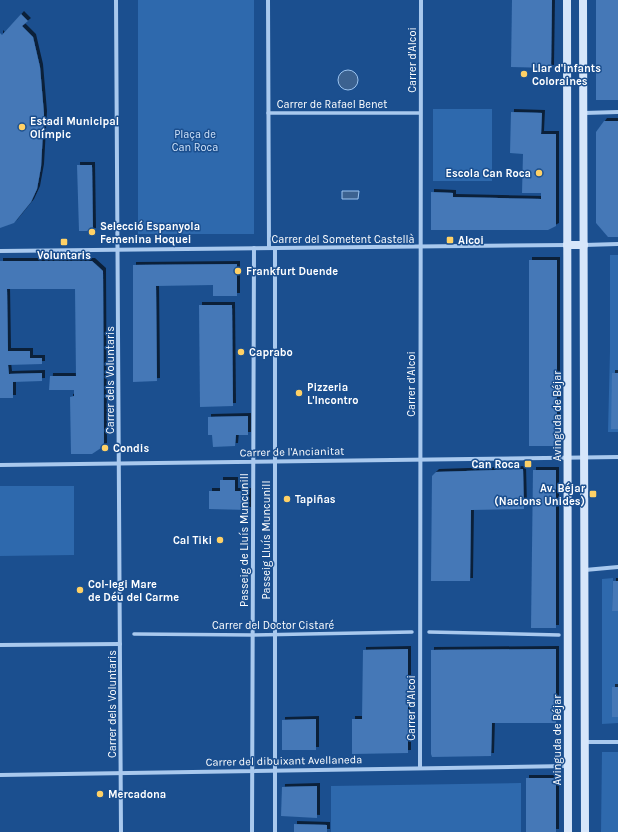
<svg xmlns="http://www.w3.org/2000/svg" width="618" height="832" viewBox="0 0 618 832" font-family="Karla,sans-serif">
	<defs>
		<filter id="shadow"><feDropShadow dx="3" dy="-3" stdDeviation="0" flood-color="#0009"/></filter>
	</defs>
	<rect width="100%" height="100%" fill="#1b4f8f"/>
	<!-- green -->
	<g fill="#2e69ad">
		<rect x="138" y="0" width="116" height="234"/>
		<rect x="433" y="109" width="59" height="72"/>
		<polygon points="610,255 618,255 618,432 608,432 610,351"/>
		<polygon points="74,486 74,555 0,556 0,486"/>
		<polygon points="613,578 612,610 618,611 618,687 612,687 612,716 618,717 618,723 602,724 602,579"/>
		<polygon points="602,752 618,752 618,832 601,832"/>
		<polygon points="521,783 521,832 331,832 331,786"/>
	</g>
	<!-- water -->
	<g fill="#3c6290" stroke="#9cc4f0">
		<circle cx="348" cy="80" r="10"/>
		<polygon points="342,191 359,191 358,199 342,199"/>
	</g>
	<!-- building -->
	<g fill="#4478b7" filter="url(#shadow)">
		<polygon points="512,0 552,0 551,68 511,67"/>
		<rect x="596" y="0" width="22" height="100"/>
		<polygon points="21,14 28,21 22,26 33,37 40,67 44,114 41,167 37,189 31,202 14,223 0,228 0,33 2,35"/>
		<polygon points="511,112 542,113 541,134 556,134 556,226 548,230 431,230 431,192 453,193 453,197 541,199 541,193 522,193 523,154 510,153"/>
		<polygon points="604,121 618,121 618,237 608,237 596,223 596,132"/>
		<polygon points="77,165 92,165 93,231 79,231"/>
		<rect x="529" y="260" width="28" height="186"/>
		<polygon points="0,261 92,261 103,271 104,446 92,454 71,454 70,397 74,396 74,390 49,390 50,376 76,376 75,289 7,289 8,351 30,351 30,358 42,358 42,364 8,365 9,374 42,373 42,381 13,382 13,398 0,398"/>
		<polygon points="237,264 237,296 213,296 213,285 156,286 157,381 133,382 133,265"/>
		<polygon points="199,305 232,305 233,406 200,407"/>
		<polygon points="612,373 618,373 618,429 611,429"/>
		<polygon points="248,416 248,435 236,435 235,446 213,447 212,435 208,435 208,417"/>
		<polygon points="523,469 524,509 471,510 470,581 431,581 432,476 436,472"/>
		<polygon points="533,470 556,470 556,628 531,628"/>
		<polygon points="220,480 235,480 235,491 248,491 248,510 209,509 209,491 220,491"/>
		<polygon points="613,581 618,581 618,611 612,611"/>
		<polygon points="408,649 408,753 352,754 352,719 362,719 363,650"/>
		<polygon points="556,649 556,723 492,723 491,756 432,757 431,754 431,650"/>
		<rect x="612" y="687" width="6" height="30"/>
		<polygon points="316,719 316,750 282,750 282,720"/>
		<rect x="526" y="778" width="30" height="54"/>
		<polygon points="317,786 317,818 281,816 282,787"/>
		<polygon points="294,824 327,825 327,832 294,832"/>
	</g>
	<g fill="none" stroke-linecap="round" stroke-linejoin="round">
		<!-- pedestrian -->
		<g stroke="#a9c9ee" stroke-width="3.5">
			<polyline points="268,113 420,113"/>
			<polyline points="429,632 559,635"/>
			<polyline points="134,634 253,635 412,632"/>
		</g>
		<!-- minor -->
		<g stroke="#a9c9ee" stroke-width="4">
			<polyline points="116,0 121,832"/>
			<polyline points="268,0 269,248"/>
			<polyline points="584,113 618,112"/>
			<polyline points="584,245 618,244"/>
			<polyline points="275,248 275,832"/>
			<polyline points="0,251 567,245"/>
			<polyline points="0,465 618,457"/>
			<polyline points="585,570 618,567"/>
			<polyline points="0,645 120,644"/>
			<polyline points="585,742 618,742"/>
			<polyline points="420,767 421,0"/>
			<polyline points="0,775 568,766"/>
			<polyline points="252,832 254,248"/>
		</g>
		<!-- secondary -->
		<g stroke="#d6e6fa" stroke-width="8">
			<polyline points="567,0 568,832"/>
			<polyline points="583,0 585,832"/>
			<polyline points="567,245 584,245"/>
		</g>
	</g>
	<!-- markers -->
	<g fill="#ffd166" stroke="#1b4f8f" stroke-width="1.5">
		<circle cx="524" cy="74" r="4"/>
		<circle cx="22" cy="127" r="4"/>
		<circle cx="539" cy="173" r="4"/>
		<circle cx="92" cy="232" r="4"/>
		<rect x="446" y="236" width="8" height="8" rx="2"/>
		<rect x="60" y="238" width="8" height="8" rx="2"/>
		<circle cx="238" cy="271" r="4"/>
		<circle cx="241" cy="352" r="4"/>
		<circle cx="299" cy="393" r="4"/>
		<circle cx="105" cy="448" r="4"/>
		<rect x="524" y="460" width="8" height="8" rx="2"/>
		<rect x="589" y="490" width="8" height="8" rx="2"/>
		<circle cx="287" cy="499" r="4"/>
		<circle cx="220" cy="540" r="4"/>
		<circle cx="80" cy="590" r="4"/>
		<circle cx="100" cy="794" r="4"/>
	</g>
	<g text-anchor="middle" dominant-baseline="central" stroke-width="3" stroke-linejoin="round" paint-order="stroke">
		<!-- street labels -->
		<g font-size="11" fill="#fff" stroke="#1b4f8f">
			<text transform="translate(412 60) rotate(-90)">Carrer d'Alcoi</text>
			<text x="332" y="104">Carrer de Rafael Benet</text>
			<text x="343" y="239">Carrer del Sometent Castellà</text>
			<text transform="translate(110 380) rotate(-90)">Carrer dels Voluntaris</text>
			<text transform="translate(411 384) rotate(-90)">Carrer d'Alcoi</text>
			<text transform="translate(557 416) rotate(-90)">Avinguda de Béjar</text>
			<text transform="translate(292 452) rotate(-1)">Carrer de l'Ancianitat</text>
			<text transform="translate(244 540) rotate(-90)">Passeig de Lluís Muncunill</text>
			<text transform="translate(266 540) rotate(-90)">Passeig Lluís Muncunill</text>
			<text x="273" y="625">Carrer del Doctor Cistaré</text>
			<text transform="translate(112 704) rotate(-90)">Carrer dels Voluntaris</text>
			<text transform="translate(411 708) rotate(-90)">Carrer d'Alcoi</text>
			<text transform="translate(557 740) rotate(-90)">Avinguda de Béjar</text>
			<text transform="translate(284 761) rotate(-1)">Carrer del dibuixant Avellaneda</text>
		</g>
		<!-- poi labels -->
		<g font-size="11" font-weight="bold" fill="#fff" stroke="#1b4f8f" text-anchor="start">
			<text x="532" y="68">Llar d'infants<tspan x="532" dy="13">Coloraines</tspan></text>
			<text x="30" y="121">Estadi Municipal<tspan x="30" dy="13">Olímpic</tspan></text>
			<text x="531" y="173" text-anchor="end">Escola Can Roca</text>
			<text x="100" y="226">Selecció Espanyola<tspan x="100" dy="13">Femenina Hoquei</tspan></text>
			<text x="458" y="240">Alcoi</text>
			<text x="64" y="255" text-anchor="middle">Voluntaris</text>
			<text x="246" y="271">Frankfurt Duende</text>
			<text x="249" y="352">Caprabo</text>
			<text x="307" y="387">Pizzeria<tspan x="307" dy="13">L'Incontro</tspan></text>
			<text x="113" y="448">Condis</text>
			<text x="520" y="464" text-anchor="end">Can Roca</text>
			<text x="585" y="488" text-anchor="end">Av. Béjar<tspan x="585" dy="13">(Nacions Unides)</tspan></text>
			<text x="295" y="499">Tapiñas</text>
			<text x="212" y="540" text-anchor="end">Cal Tiki</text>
			<text x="88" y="584">Col-legi Mare<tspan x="88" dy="13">de Déu del Carme</tspan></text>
			<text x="108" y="794">Mercadona</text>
		</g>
		<!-- park labels -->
		<g font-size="11" fill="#cfe3fa" stroke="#1b4f8f">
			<text x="195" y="134">Plaça de<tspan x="195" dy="13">Can Roca</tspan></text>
		</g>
	</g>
</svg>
